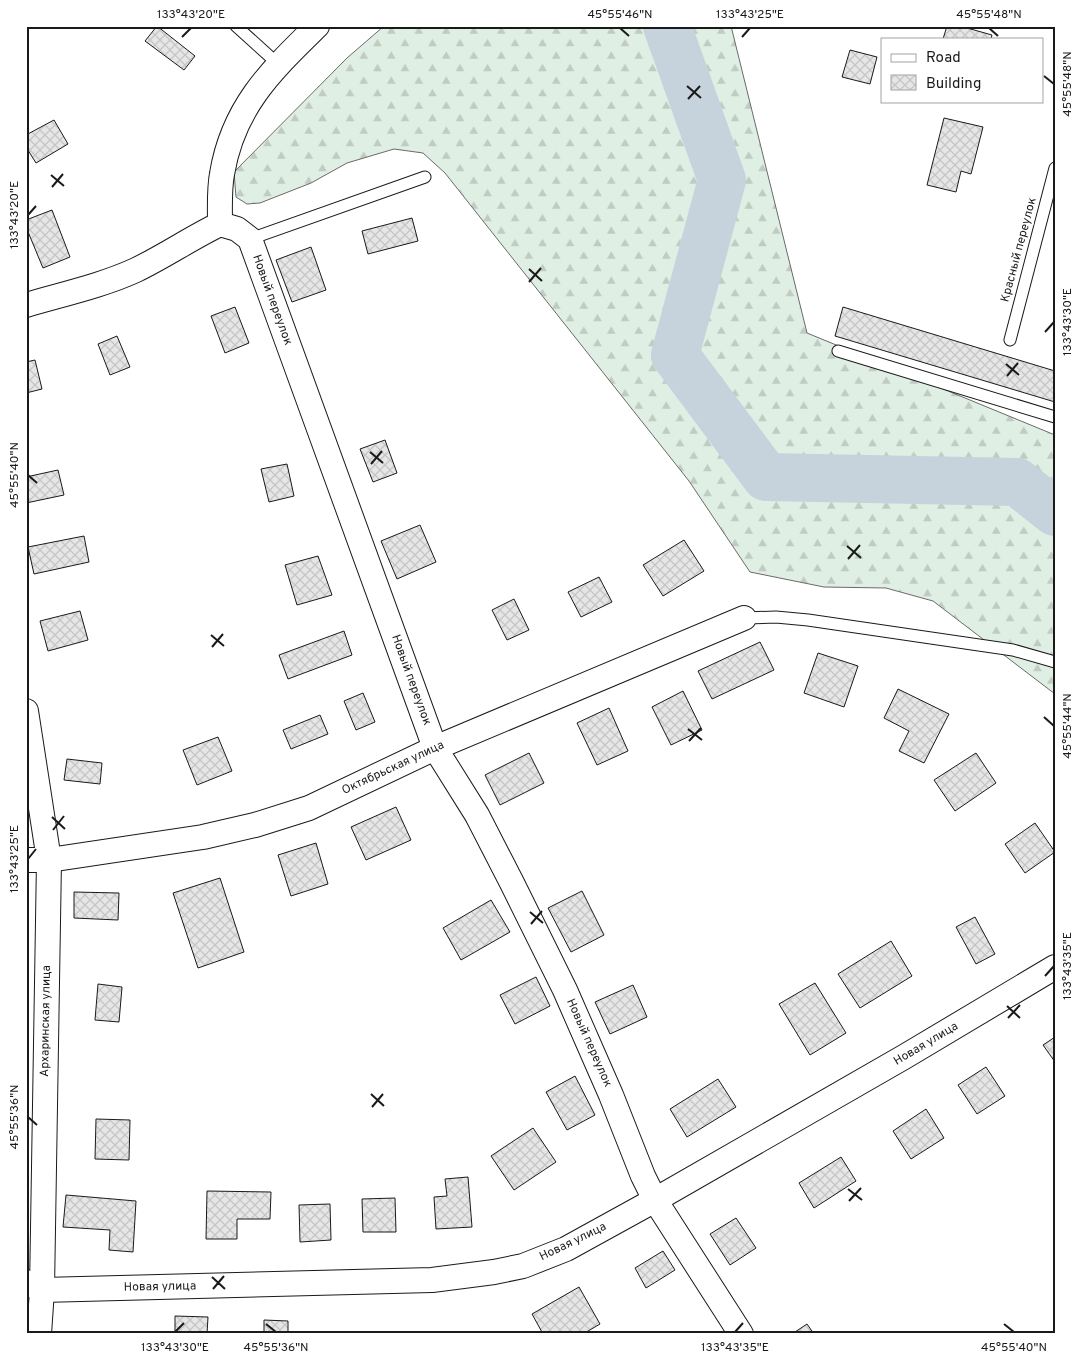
<svg xmlns="http://www.w3.org/2000/svg" width="1081" height="1360" viewBox="0 0 1081 1360" font-family="Overpass,sans-serif">
	<defs>
		<pattern id="forest-firs" width="22" height="20" patternUnits="userSpaceOnUse" patternTransform="scale(1.25)"><rect width="22" height="20" fill="#e0efe3"/><path d="M5 1l3.5 6h-7zM16 11l3.5 6h-7z" fill="#c0ccc2"/></pattern>
		<pattern id="building-cross-hatch" width="8" height="8" patternUnits="userSpaceOnUse" patternTransform="scale(1.25)"><rect width="8" height="8" fill="#e6e6e6"/><path d="M0 0l8 8M0 8l8-8" fill="none" stroke="#c5c5c5"/></pattern>
	</defs>
	<rect width="100%" height="100%" fill="#fff"/>
	<!-- forest -->
	<polygon fill="url(#forest-firs)" stroke="#6a6a6a" points="384,26 731,26 807,333 1055,435 1055,694 933,601 886,588 824,587 750,572 689,481 445,173 423,153 394,149 347,163 311,183 260,203 247,204 236,197 234,172 347,58"/>
	<g fill="none" stroke-linecap="round" stroke-linejoin="round">
		<!-- river -->
		<polyline stroke="#c6d2dc" stroke-width="48" points="667,26 722,180 675,355 766,477 1017,482 1055,512"/>
	</g>
	<!-- building -->
	<g fill="url(#building-cross-hatch)" stroke="#1a1a1a">
		<polygon points="157,26 195,56 184,70 145,41"/>
		<polygon points="947,26 960,26 992,35 991,39 943,39"/>
		<polygon points="850,50 877,57 870,84 842,77"/>
		<polygon points="944,118 983,127 971,174 961,171 956,192 927,185"/>
		<polygon points="54,120 68,144 36,163 26,147 26,135"/>
		<polygon points="52,210 70,257 43,268 26,227 26,220"/>
		<polygon points="412,218 418,241 368,254 362,231"/>
		<polygon points="311,247 326,290 292,302 276,260"/>
		<polygon points="235,307 249,343 225,353 211,316"/>
		<polygon points="843,307 1055,371 1055,402 835,336"/>
		<polygon points="117,336 130,367 110,375 98,344"/>
		<polygon points="35,360 42,389 26,393 26,362"/>
		<polygon points="385,440 397,473 373,482 360,449"/>
		<polygon points="287,464 294,496 269,502 261,469"/>
		<polygon points="58,470 64,495 26,503 26,477"/>
		<polygon points="420,525 436,562 397,579 381,541"/>
		<polygon points="84,536 89,562 34,574 28,547"/>
		<polygon points="684,540 704,571 663,596 643,565"/>
		<polygon points="318,556 332,595 297,605 285,565"/>
		<polygon points="599,577 612,602 581,617 568,592"/>
		<polygon points="514,599 529,630 507,640 492,610"/>
		<polygon points="80,611 88,640 48,651 40,621"/>
		<polygon points="344,631 352,655 288,679 279,655"/>
		<polygon points="760,642 774,670 712,699 698,671"/>
		<polygon points="818,653 858,666 844,707 804,693"/>
		<polygon points="898,689 949,714 924,763 899,751 909,731 884,718"/>
		<polygon points="683,691 702,730 671,745 652,707"/>
		<polygon points="363,693 375,722 356,730 344,701"/>
		<polygon points="609,708 628,751 597,765 577,723"/>
		<polygon points="320,715 328,734 291,749 283,730"/>
		<polygon points="218,737 232,771 197,785 183,750"/>
		<polygon points="529,753 544,783 500,805 485,775"/>
		<polygon points="976,753 996,783 955,811 934,780"/>
		<polygon points="67,759 102,763 100,784 64,780"/>
		<polygon points="396,807 411,840 366,860 351,827"/>
		<polygon points="1035,823 1055,852 1025,873 1005,844"/>
		<polygon points="316,843 328,884 291,896 278,855"/>
		<polygon points="220,878 244,952 198,968 173,893"/>
		<polygon points="582,891 604,935 571,952 548,908"/>
		<polygon points="74,892 119,893 118,920 74,918"/>
		<polygon points="491,900 510,932 461,960 443,928"/>
		<polygon points="975,917 995,954 976,964 956,927"/>
		<polygon points="891,941 912,976 860,1008 838,974"/>
		<polygon points="536,977 550,1006 515,1024 500,995"/>
		<polygon points="815,983 846,1033 810,1055 779,1004"/>
		<polygon points="98,984 122,987 119,1022 95,1020"/>
		<polygon points="633,985 647,1017 610,1034 595,1002"/>
		<polygon points="1055,1037 1055,1062 1043,1045"/>
		<polygon points="986,1067 1005,1096 977,1114 958,1085"/>
		<polygon points="575,1076 595,1115 567,1130 546,1092"/>
		<polygon points="718,1079 736,1107 687,1137 670,1109"/>
		<polygon points="926,1109 944,1138 911,1159 893,1131"/>
		<polygon points="96,1119 130,1120 129,1160 95,1159"/>
		<polygon points="533,1128 556,1162 514,1190 491,1156"/>
		<polygon points="841,1157 856,1181 814,1208 799,1183"/>
		<polygon points="468,1177 472,1227 436,1229 434,1197 447,1196 445,1179"/>
		<polygon points="207,1191 271,1192 270,1219 237,1219 237,1239 206,1239"/>
		<polygon points="66,1195 136,1201 133,1252 109,1250 110,1230 63,1227"/>
		<polygon points="395,1198 396,1232 363,1232 362,1199"/>
		<polygon points="330,1204 331,1240 300,1242 299,1205"/>
		<polygon points="736,1218 756,1248 730,1265 710,1234"/>
		<polygon points="663,1251 675,1270 646,1288 635,1268"/>
		<polygon points="579,1287 600,1324 583,1334 543,1334 532,1314"/>
		<polygon points="175,1316 208,1317 207,1334 175,1334"/>
		<polygon points="264,1320 288,1321 288,1334 264,1334"/>
		<polygon points="807,1324 814,1334 792,1334"/>
	</g>
	<g fill="none" stroke-linecap="round" stroke-linejoin="round">
		<!-- service casing -->
		<g stroke="#1a1a1a" stroke-width="13">
			<g id="service">
				<polyline points="236,26 278,64"/>
				<polyline points="250,239 425,177"/>
				<polyline points="1010,340 1055,168"/>
				<polyline points="838,351 1055,417"/>
				<polyline points="744,618 776,617 808,620 1013,650 1055,662"/>
			</g>
		</g>
		<!-- minor casing -->
		<g stroke="#1a1a1a" stroke-width="26">
			<g id="minor">
				<polyline points="220,224 237,229 250,239 435,748 477,815 512,883 565,990 611,1095 643,1176 655,1200 741,1334"/>
				<path d="M220,224C220,208 219,190 222,174C233,107 271,71 317,26"/>
				<path d="M26,305C63,294 101,286 136,270C165,256 191,238 220,224"/>
				<polyline points="26,711 49,860 42,1290 39,1334"/>
				<polyline points="26,860 49,860 203,837 255,825 309,808 435,748 744,618"/>
				<polyline points="26,1282 42,1290 432,1280 494,1272 523,1266 566,1249 655,1200 904,1057 1055,967"/>
			</g>
		</g>
		<!-- service -->
		<use href="#service" stroke="#fff" stroke-width="11"/>
		<!-- minor -->
		<use href="#minor" stroke="#fff" stroke-width="24"/>
	</g>
	<!-- ticks -->
	<path fill="none" stroke="#1a1a1a" stroke-width="2" d="M620,28L629,36M989,28L998,36M182,37L191,28M742,37L750,28M1044,76L1054,84M687,86L701,98M688,99L700,86M51,175L64,186M52,187L63,174M28,215L36,206M529,269L542,281M529,282L541,268M1045,332L1054,322M1006,364L1019,375M1007,376L1018,363M370,452L383,463M371,464L382,451M28,475L37,483M847,546L861,558M848,559L860,545M211,635L224,646M212,647L223,634M1044,717L1054,726M688,729L702,740M689,741L701,728M52,817L65,829M53,830L64,816M28,859L36,849M530,912L543,923M531,924L542,911M1045,976L1054,966M1007,1006L1020,1018M1008,1018L1020,1005M371,1094L384,1106M372,1107L383,1094M28,1117L37,1125M848,1189L862,1200M849,1201L861,1188M212,1277L225,1289M213,1289L224,1276M266,1324L276,1332M1004,1324L1014,1332M175,1332L184,1323M735,1332L743,1323"/>
	<g text-anchor="middle" dominant-baseline="central" stroke-width="4" stroke-linejoin="round" paint-order="stroke">
		<!-- street labels -->
		<g font-size="12" fill="#1a1a1a" stroke="#fff">
			<text transform="translate(1019 250) rotate(-75)">Красный переулок</text>
			<text transform="translate(272 300) rotate(70)">Новый переулок</text>
			<text transform="translate(411 680) rotate(70)">Новый переулок</text>
			<text transform="translate(393 768) rotate(-25)">Октябрьская улица</text>
			<text transform="translate(46 1021) rotate(-89)">Архаринская улица</text>
			<text transform="translate(589 1043) rotate(66)">Новый переулок</text>
			<text transform="translate(926 1044) rotate(-31)">Новая улица</text>
			<text transform="translate(573 1242) rotate(-26)">Новая улица</text>
			<text transform="translate(160 1287) rotate(-1)">Новая улица</text>
		</g>
	</g>
	<!-- border -->
	<rect width="1081" height="1360" fill="none" stroke="#ffffff" stroke-width="55"/>
	<!-- legend -->
	<rect x="881" y="38" width="162" height="65" fill="#ffffff" stroke="#a3a3a3"/>
	<rect x="891" y="54" width="25" height="8" fill="#ffffff" stroke="#a3a3a3"/>
	<text x="926" y="62" font-size="15" fill="#1a1a1a">Road</text>
	<rect x="891" y="75" width="25" height="15" fill="url(#building-cross-hatch)" stroke="#a3a3a3"/>
	<text x="926" y="88" font-size="15" fill="#1a1a1a">Building</text>
	<rect x="28" y="28" width="1026" height="1304" fill="none" stroke="#1a1a1a" stroke-width="2"/>
	<g font-size="12" text-anchor="middle" fill="#1a1a1a">
		<text x="191" y="18">133°43'20"E</text>
		<text x="620" y="18">45°55'46"N</text>
		<text x="750" y="18">133°43'25"E</text>
		<text x="989" y="18">45°55'48"N</text>
		<text transform="translate(1067 84) rotate(-90)" y="4">45°55'48"N</text>
		<text transform="translate(14 215) rotate(-90)" y="4">133°43'20"E</text>
		<text transform="translate(1067 322) rotate(-90)" y="4">133°43'30"E</text>
		<text transform="translate(14 475) rotate(-90)" y="4">45°55'40"N</text>
		<text transform="translate(1067 726) rotate(-90)" y="4">45°55'44"N</text>
		<text transform="translate(14 859) rotate(-90)" y="4">133°43'25"E</text>
		<text transform="translate(1067 966) rotate(-90)" y="4">133°43'35"E</text>
		<text transform="translate(14 1117) rotate(-90)" y="4">45°55'36"N</text>
		<text x="175" y="1351">133°43'30"E</text>
		<text x="276" y="1351">45°55'36"N</text>
		<text x="735" y="1351">133°43'35"E</text>
		<text x="1014" y="1351">45°55'40"N</text>
	</g>
</svg>
